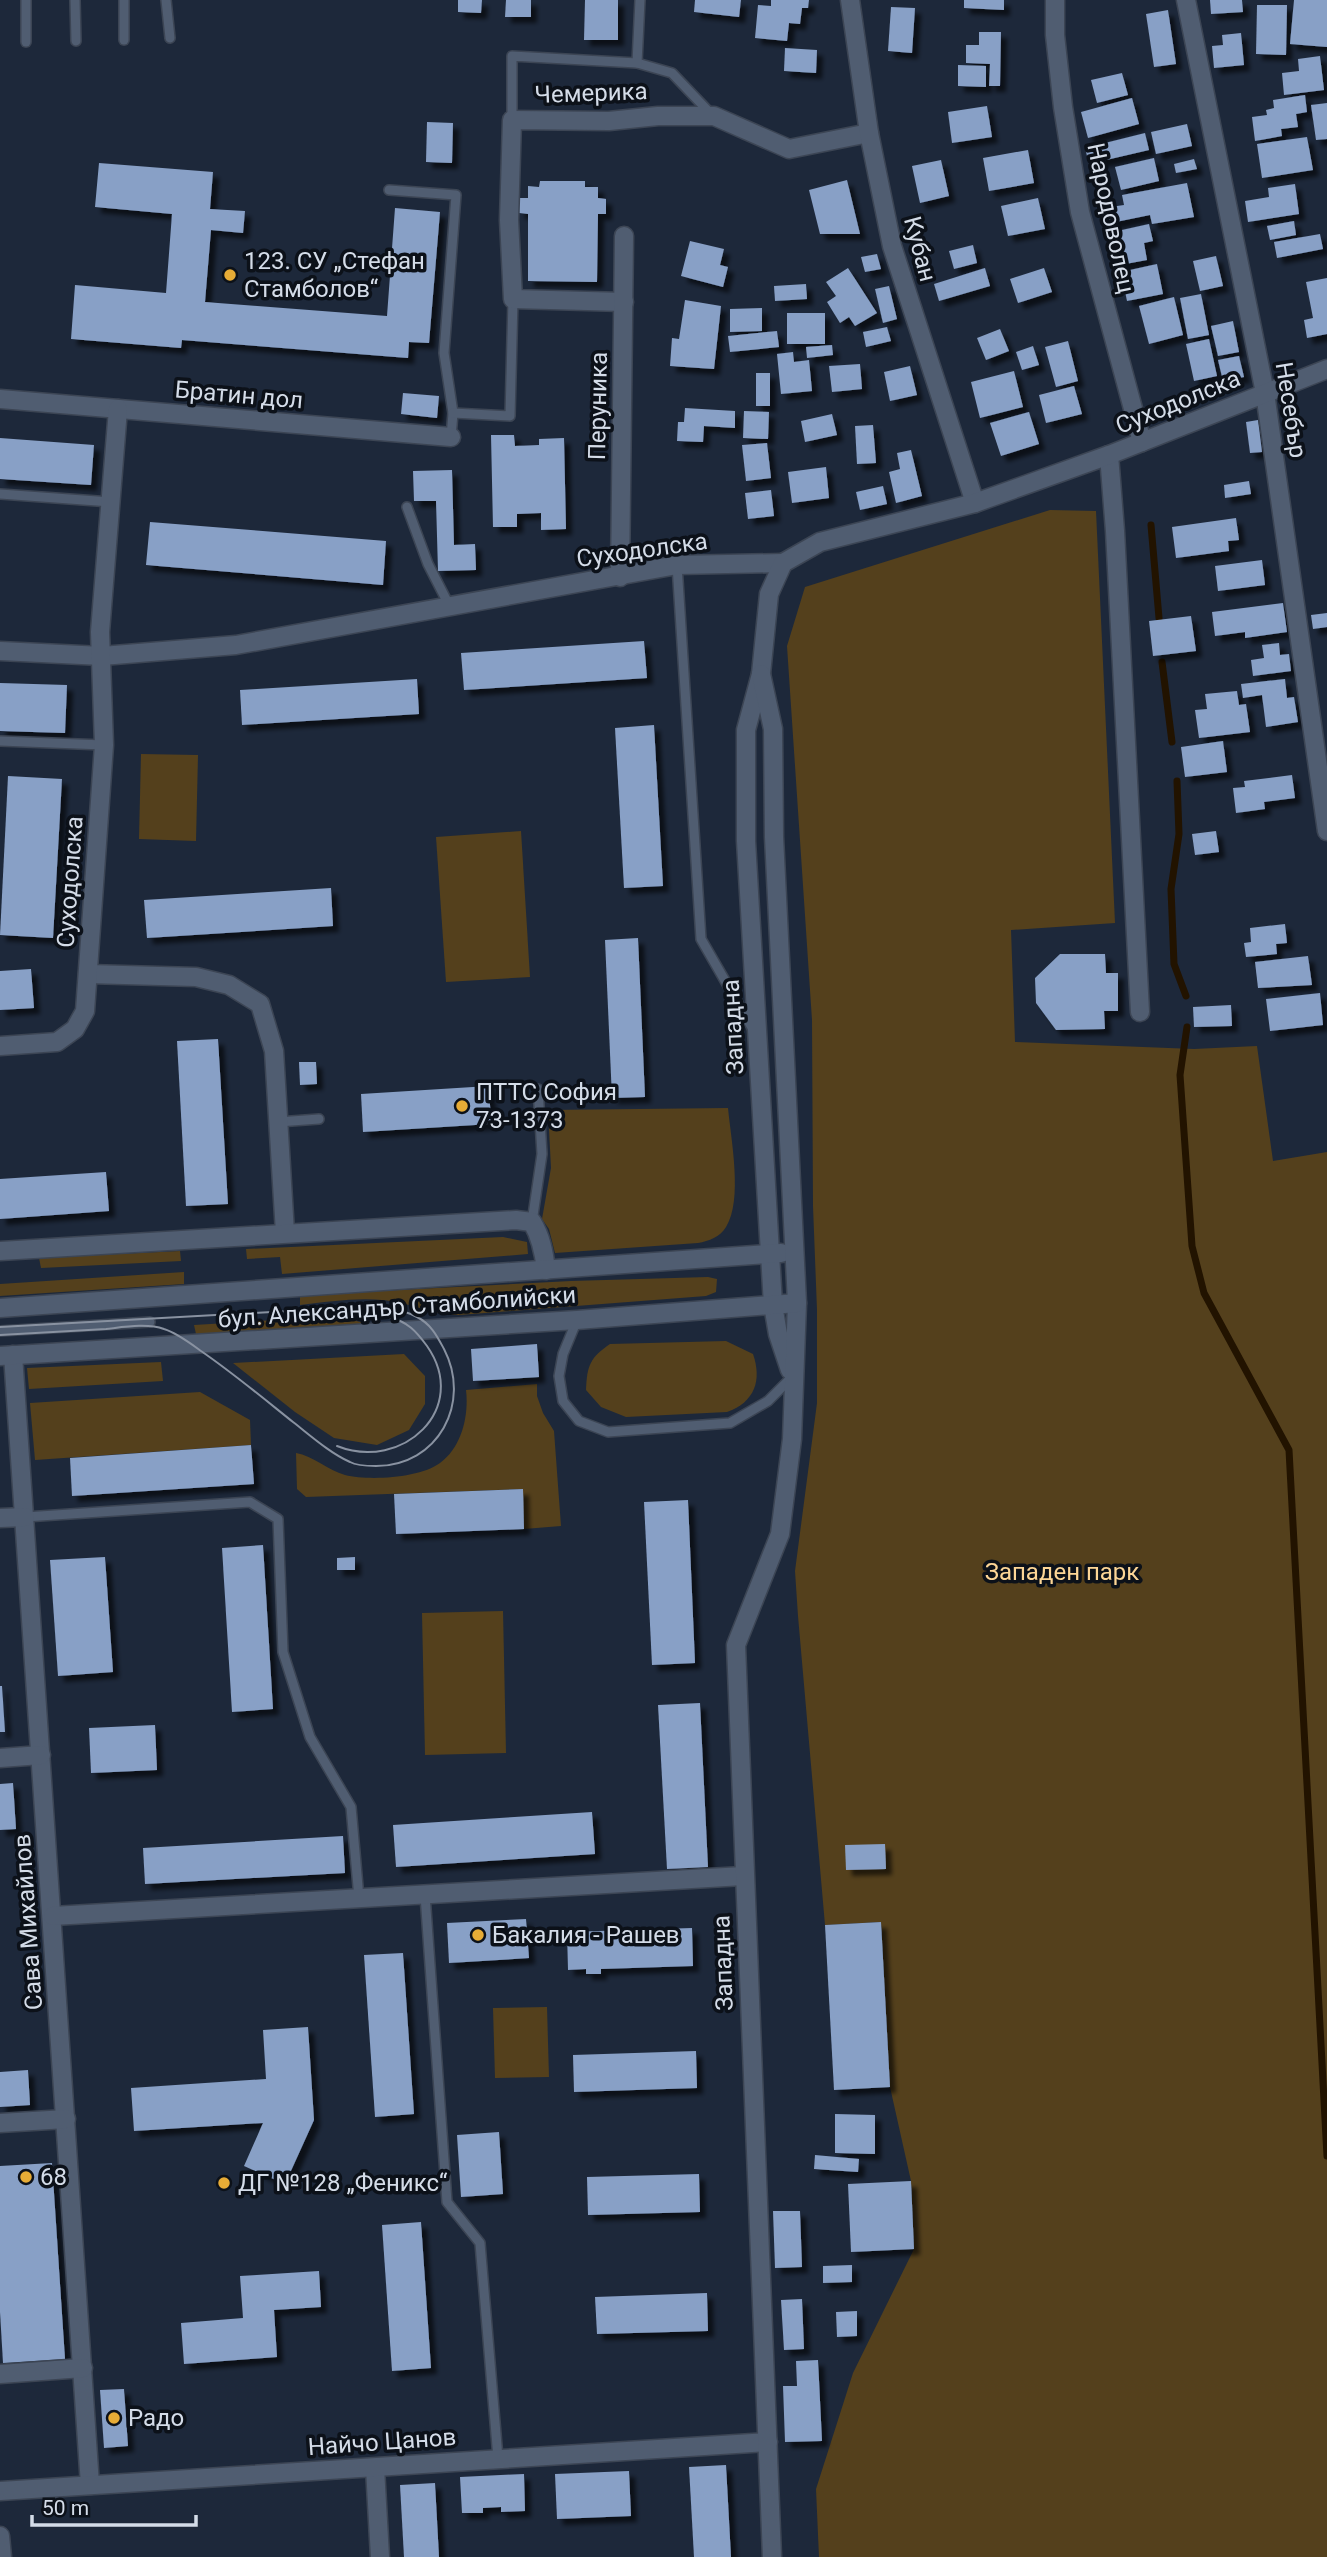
<svg xmlns="http://www.w3.org/2000/svg" width="1327" height="2557" viewBox="0 0 1327 2557" font-family="Roboto,sans-serif">
	<defs>
		<filter id="shadow"><feDropShadow dx="6" dy="6" stdDeviation="2" flood-color="#0009"/></filter>
	</defs>
	<rect width="100%" height="100%" fill="#1d283a"/>
	<!-- green -->
	<g fill="#54401c">
		<polygon points="1050,510 1096,511 1115,923 1011,930 1015,1042 1194,1049 1257,1046 1273,1161 1327,1152 1327,2557 819,2557 816,2489 853,2373 914,2249 911,2181 890,2087 881,1922 825,1925 798,1616 795,1571 817,1403 817,1310 813,1206 812,1020 787,646 805,587"/>
		<polygon points="141,754 198,755 196,841 139,839"/>
		<polygon points="521,831 530,977 446,982 436,837"/>
		<path d="M728,1108C731,1140 743,1200 726,1227C720,1237 709,1241 698,1243L555,1253L549,1229L542,1219L551,1168L548,1110Z"/>
		<polygon points="503,1237 527,1242 528,1254 282,1274 280,1257 247,1259 246,1249"/>
		<polygon points="180,1251 181,1261 41,1268 39,1258"/>
		<polygon points="184,1272 184,1284 0,1296 0,1284"/>
		<path d="M708,1277L717,1279L716,1292L706,1296L459,1315C436,1314 427,1310 405,1304C371,1295 335,1301 300,1305V1295L571,1281Z"/>
		<polygon points="339,1316 367,1324 196,1334 194,1325"/>
		<path d="M726,1341L753,1354C762,1380 755,1402 727,1412L626,1417L601,1407L586,1390C587,1365 590,1358 610,1344Z"/>
		<polygon points="404,1354 425,1376 425,1404 409,1430 377,1445 334,1438 295,1412 233,1363"/>
		<polygon points="161,1362 163,1381 29,1389 27,1368"/>
		<path d="M537,1384V1396L543,1413L554,1431L561,1526L524,1529L522,1489L306,1497L297,1489L296,1453C313,1456 328,1470 345,1475C369,1481 420,1478 440,1463C462,1447 469,1415 466,1390Z"/>
		<polygon points="200,1392 250,1420 251,1445 35,1460 30,1403"/>
		<polygon points="503,1611 506,1753 425,1755 422,1613"/>
		<polygon points="547,2007 549,2077 495,2078 493,2008"/>
	</g>
	<g fill="none" stroke-linecap="round" stroke-linejoin="round">
		<!-- stream -->
		<g stroke="#221300" stroke-width="7">
			<polyline points="1151,525 1159,618"/>
			<polyline points="1162,662 1172,742"/>
			<polyline points="1177,781 1179,834 1171,889 1174,964 1186,996"/>
			<polyline points="1187,1027 1180,1075 1192,1246 1204,1293 1289,1450 1327,2156"/>
		</g>
	</g>
	<!-- building -->
	<g fill="#88a0c6" filter="url(#shadow)">
		<polygon points="458,0 482,0 481,13 458,12"/>
		<polygon points="506,0 531,0 531,17 505,17"/>
		<polygon points="585,0 618,0 618,40 584,40"/>
		<polygon points="695,0 741,0 739,17 694,12"/>
		<polygon points="771,0 809,0 808,8 802,8 800,24 789,23 787,41 755,38 758,5 771,6"/>
		<polygon points="964,0 1004,0 1004,10 964,8"/>
		<polygon points="1210,0 1242,0 1243,12 1211,14"/>
		<polygon points="1294,0 1327,0 1327,47 1290,44"/>
		<polygon points="1257,5 1287,5 1286,55 1256,54"/>
		<polygon points="891,7 915,8 912,53 888,51"/>
		<polygon points="1168,10 1176,64 1154,67 1146,14"/>
		<polygon points="979,32 1001,32 1000,86 989,86 990,64 966,63 966,45 979,45"/>
		<polygon points="1241,33 1244,65 1214,68 1212,46 1223,45 1222,35"/>
		<polygon points="785,48 817,50 816,73 784,71"/>
		<polygon points="1320,56 1324,90 1284,95 1282,73 1299,71 1298,59"/>
		<polygon points="958,65 986,66 986,87 958,86"/>
		<polygon points="1122,73 1128,95 1097,103 1091,80"/>
		<polygon points="1305,95 1307,112 1296,114 1298,127 1281,129 1282,136 1255,141 1252,117 1267,115 1266,110 1274,108 1273,100"/>
		<polygon points="1132,98 1139,124 1088,138 1081,112"/>
		<polygon points="1327,103 1327,139 1316,140 1311,105"/>
		<polygon points="987,106 992,137 952,143 948,112"/>
		<polygon points="427,122 453,123 452,163 426,162"/>
		<polygon points="1187,124 1192,146 1156,154 1151,132"/>
		<polygon points="1145,133 1149,150 1089,164 1085,148"/>
		<polygon points="1307,137 1313,170 1262,178 1257,144"/>
		<polygon points="1028,150 1034,183 989,191 983,158"/>
		<polygon points="1154,158 1159,181 1121,190 1115,167"/>
		<polygon points="1194,159 1197,169 1176,173 1174,164"/>
		<polygon points="941,160 949,196 920,203 912,166"/>
		<polygon points="99,163 213,172 210,209 245,211 243,233 211,230 205,302 387,316 395,208 440,212 429,343 409,342 408,358 182,340 181,348 71,339 75,285 166,293 172,214 95,207"/>
		<polygon points="847,180 860,234 820,234 809,190"/>
		<polygon points="540,181 585,181 585,187 598,187 598,198 606,199 606,214 598,214 597,282 528,281 528,214 519,213 519,198 528,198 528,186 539,187"/>
		<polygon points="1187,183 1194,217 1152,224 1150,215 1106,224 1103,208 1124,205 1122,195"/>
		<polygon points="1295,184 1299,214 1248,222 1245,201 1269,197 1268,188"/>
		<polygon points="1038,198 1045,229 1008,236 1001,206"/>
		<polygon points="1294,221 1296,235 1270,240 1267,226"/>
		<polygon points="1149,224 1153,241 1144,243 1147,260 1120,265 1113,232"/>
		<polygon points="1320,234 1323,249 1277,258 1274,242"/>
		<polygon points="690,241 724,249 720,265 728,267 723,287 681,276"/>
		<polygon points="973,245 977,263 954,269 949,251"/>
		<polygon points="877,254 881,269 865,272 861,257"/>
		<polygon points="1216,256 1223,286 1200,291 1193,261"/>
		<polygon points="1157,264 1163,294 1127,301 1121,272"/>
		<polygon points="848,268 877,313 855,326 849,317 840,323 827,302 836,296 826,282"/>
		<polygon points="985,268 990,286 939,301 934,284"/>
		<polygon points="1044,268 1052,292 1018,303 1010,279"/>
		<polygon points="1327,278 1327,334 1307,338 1304,320 1313,318 1306,282"/>
		<polygon points="806,284 807,299 775,301 774,286"/>
		<polygon points="889,286 897,319 883,323 875,289"/>
		<polygon points="1201,294 1209,335 1188,339 1180,298"/>
		<polygon points="1174,297 1183,335 1149,344 1139,306"/>
		<polygon points="685,300 721,306 714,369 670,366 672,338 679,339"/>
		<polygon points="762,308 762,331 730,332 730,309"/>
		<rect x="787" y="313" width="38" height="31"/>
		<polygon points="1233,321 1239,352 1218,356 1211,326"/>
		<polygon points="887,327 891,341 866,347 863,332"/>
		<polygon points="1000,329 1009,351 986,360 977,338"/>
		<polygon points="777,331 779,347 730,352 728,336"/>
		<polygon points="1209,339 1217,376 1194,381 1186,344"/>
		<polygon points="1068,341 1078,381 1056,387 1045,347"/>
		<polygon points="832,345 833,355 807,358 806,347"/>
		<polygon points="1033,346 1039,365 1022,370 1016,352"/>
		<polygon points="793,352 794,362 809,360 812,391 781,394 777,354"/>
		<polygon points="1239,356 1244,377 1223,381 1218,360"/>
		<polygon points="860,364 862,389 832,392 829,366"/>
		<polygon points="910,366 917,395 890,401 884,372"/>
		<polygon points="1014,371 1023,407 980,418 971,382"/>
		<rect x="756" y="373" width="14" height="33"/>
		<polygon points="1074,386 1082,414 1046,423 1039,395"/>
		<polygon points="403,393 439,396 437,418 401,414"/>
		<polygon points="685,408 735,411 735,428 704,426 703,442 677,441 678,422 684,422"/>
		<polygon points="744,411 769,412 768,439 743,438"/>
		<polygon points="1029,412 1039,444 1001,456 990,423"/>
		<polygon points="832,414 837,435 805,442 801,421"/>
		<polygon points="1258,420 1262,452 1250,453 1246,422"/>
		<polygon points="873,425 876,463 857,464 855,426"/>
		<polygon points="491,435 514,435 515,446 539,445 539,439 564,438 566,529 541,530 541,513 517,514 517,527 493,527"/>
		<polygon points="0,438 94,445 91,485 0,479"/>
		<polygon points="767,443 771,478 746,481 742,445"/>
		<polygon points="911,450 922,496 896,503 889,472 900,469 897,453"/>
		<polygon points="826,467 829,498 792,503 788,472"/>
		<polygon points="452,470 454,545 475,544 476,570 438,571 436,501 414,501 413,471"/>
		<polygon points="1249,481 1251,494 1225,498 1224,485"/>
		<polygon points="883,486 887,504 860,510 856,492"/>
		<polygon points="771,490 774,516 748,519 745,493"/>
		<polygon points="1236,518 1239,540 1228,541 1229,551 1176,558 1172,527"/>
		<polygon points="150,522 386,541 383,585 146,565"/>
		<polygon points="1262,560 1265,585 1218,591 1215,566"/>
		<polygon points="1283,603 1287,632 1245,638 1245,632 1215,636 1212,612"/>
		<polygon points="1327,613 1327,627 1313,629 1311,615"/>
		<polygon points="1191,616 1196,651 1153,656 1149,621"/>
		<polygon points="644,641 647,678 464,690 461,653"/>
		<polygon points="1279,643 1280,655 1289,654 1291,671 1253,676 1251,660 1264,658 1262,645"/>
		<polygon points="417,679 419,714 242,725 240,690"/>
		<polygon points="1285,679 1287,698 1294,697 1298,722 1266,727 1262,695 1243,698 1241,684"/>
		<polygon points="0,683 67,685 65,733 0,731"/>
		<polygon points="1237,691 1239,705 1246,704 1250,732 1199,738 1195,710 1207,709 1205,694"/>
		<polygon points="654,725 663,886 624,888 615,728"/>
		<polygon points="1223,741 1227,772 1185,777 1181,747"/>
		<polygon points="1292,775 1295,798 1264,802 1265,809 1236,813 1233,788 1245,787 1244,781"/>
		<polygon points="8,776 62,779 53,938 0,935"/>
		<polygon points="1216,831 1219,852 1195,855 1192,834"/>
		<polygon points="331,888 333,926 147,938 144,900"/>
		<polygon points="1285,924 1287,943 1276,944 1277,954 1246,957 1244,943 1251,942 1250,928"/>
		<polygon points="638,938 645,1097 612,1098 605,940"/>
		<polygon points="1060,954 1105,954 1106,973 1118,973 1118,1011 1104,1011 1105,1029 1056,1030 1036,1003 1035,978"/>
		<polygon points="1308,956 1312,985 1258,988 1255,962"/>
		<polygon points="31,969 34,1008 0,1010 0,971"/>
		<polygon points="1320,993 1323,1025 1270,1031 1266,999"/>
		<polygon points="1231,1005 1232,1026 1194,1027 1193,1007"/>
		<polygon points="218,1039 228,1204 186,1206 177,1041"/>
		<polygon points="299,1062 316,1062 317,1084 300,1085"/>
		<polygon points="489,1086 491,1124 363,1132 361,1094"/>
		<polygon points="106,1172 109,1211 0,1219 0,1179"/>
		<polygon points="537,1344 539,1377 473,1381 471,1349"/>
		<polygon points="251,1445 254,1484 72,1496 70,1458"/>
		<polygon points="523,1489 524,1529 396,1534 394,1494"/>
		<polygon points="688,1500 695,1663 652,1665 644,1502"/>
		<polygon points="263,1545 273,1709 232,1712 222,1548"/>
		<polygon points="105,1557 113,1672 58,1676 50,1560"/>
		<polygon points="355,1557 355,1570 337,1570 337,1558"/>
		<polygon points="0,1686 2,1686 5,1732 0,1732"/>
		<polygon points="700,1703 708,1867 667,1869 658,1705"/>
		<polygon points="155,1725 157,1770 91,1773 89,1728"/>
		<polygon points="13,1783 16,1829 0,1830 0,1784"/>
		<polygon points="592,1812 595,1854 396,1867 393,1825"/>
		<polygon points="343,1836 345,1873 145,1884 143,1848"/>
		<polygon points="885,1844 886,1869 846,1870 845,1845"/>
		<polygon points="526,1919 529,1958 449,1963 447,1923"/>
		<polygon points="881,1922 890,2087 834,2090 825,1925"/>
		<polygon points="692,1928 693,1966 601,1969 601,1974 586,1974 586,1969 568,1970 567,1932"/>
		<polygon points="403,1953 414,2114 375,2117 364,1955"/>
		<polygon points="308,2027 314,2120 285,2184 244,2166 263,2123 134,2131 131,2088 266,2079 263,2030"/>
		<polygon points="696,2051 697,2088 574,2092 573,2055"/>
		<polygon points="28,2070 30,2105 0,2107 0,2072"/>
		<polygon points="835,2114 875,2115 875,2154 835,2153"/>
		<polygon points="499,2132 503,2194 461,2197 457,2135"/>
		<polygon points="815,2155 859,2159 858,2172 814,2169"/>
		<polygon points="52,2163 65,2359 3,2363 0,2312 0,2166"/>
		<polygon points="699,2174 700,2212 588,2215 587,2177"/>
		<polygon points="911,2181 914,2249 851,2252 848,2184"/>
		<polygon points="773,2211 800,2211 802,2267 775,2268"/>
		<polygon points="421,2222 431,2368 392,2371 382,2225"/>
		<polygon points="852,2265 852,2282 823,2283 823,2266"/>
		<polygon points="319,2271 321,2307 274,2310 277,2357 184,2364 181,2323 243,2318 240,2276"/>
		<polygon points="707,2293 708,2331 597,2334 595,2297"/>
		<polygon points="802,2299 804,2349 784,2350 781,2300"/>
		<polygon points="857,2311 857,2336 837,2337 836,2312"/>
		<polygon points="818,2360 822,2441 785,2442 783,2386 797,2386 796,2361"/>
		<polygon points="124,2389 128,2446 104,2448 100,2390"/>
		<polygon points="726,2465 731,2557 694,2557 689,2467"/>
		<polygon points="629,2471 631,2516 557,2519 555,2474"/>
		<polygon points="524,2474 525,2511 501,2512 501,2507 483,2508 483,2513 462,2513 460,2477"/>
		<polygon points="435,2483 439,2557 404,2557 400,2485"/>
	</g>
	<g fill="none" stroke-linecap="round" stroke-linejoin="round">
		<!-- service casing -->
		<g stroke="#3c4554" stroke-width="12">
			<g id="service">
				<polyline points="75,0 76,41"/>
				<polyline points="124,0 124,40"/>
				<polyline points="166,0 170,38"/>
				<polyline points="26,42 26,0"/>
				<polyline points="637,63 672,73 711,114"/>
				<polyline points="512,120 512,56 637,63 640,0"/>
				<polyline points="389,190 456,195 444,353 453,413 451,437"/>
				<polyline points="453,413 510,416 513,299"/>
				<polyline points="0,494 111,502"/>
				<polyline points="407,507 428,564 450,607"/>
				<polyline points="677,565 701,939 754,1031"/>
				<polyline points="0,741 104,745"/>
				<polyline points="278,1122 319,1119"/>
				<polyline points="532,1222 542,1154 538,1089"/>
				<polyline points="577,1320 563,1354 559,1376 563,1401 579,1421 608,1432 730,1423 768,1401 791,1378"/>
				<polyline points="0,1331 150,1322"/>
				<polyline points="25,1517 250,1502 278,1519 283,1652 310,1737 351,1807 359,1898"/>
				<polyline points="425,1895 447,2202 480,2243 498,2458"/>
			</g>
		</g>
		<!-- minor casing -->
		<g stroke="#3c4554" stroke-width="21">
			<g id="minor">
				<polyline points="1055,0 1055,35 1063,107 1080,212 1142,442"/>
				<polyline points="1186,0 1265,393 1327,831"/>
				<polyline points="624,302 513,299 509,220 512,120 609,121 658,116 714,116 789,149 869,133"/>
				<polyline points="0,399 451,437"/>
				<polyline points="1109,455 1115,531 1140,1012"/>
				<polyline points="620,577 624,236"/>
				<polyline points="0,651 102,656 236,645 677,565 783,563"/>
				<polyline points="88,974 196,977 229,985 260,1004 274,1051 285,1233"/>
				<polyline points="0,1046 57,1042 75,1029 85,1011 104,745 100,632 118,409"/>
				<path d="M0,1251L516,1220L532,1222C541,1237 544,1252 546,1270"/>
				<polyline points="773,1305 778,1334 790,1370"/>
				<polyline points="13,1355 90,2485"/>
				<polyline points="0,1518 25,1517"/>
				<polyline points="0,1758 41,1755"/>
				<polyline points="53,1916 743,1876"/>
				<polyline points="0,2123 66,2119"/>
				<polyline points="0,2374 83,2368"/>
				<polyline points="375,2468 380,2557"/>
				<polyline points="0,2491 768,2442"/>
				<polyline points="0,2536 2,2557"/>
				<polyline points="772,2557 736,1645 780,1534 792,1439 797,1303"/>
			</g>
		</g>
		<!-- tertiary casing -->
		<g stroke="#3c4554" stroke-width="21">
			<g id="tertiary">
				<polyline points="850,0 869,133 892,246 975,503"/>
				<polyline points="773,1305 746,841 746,730 761,674 769,594 783,563 820,542 975,503 1109,455 1327,369"/>
				<polyline points="0,1308 781,1253"/>
				<polyline points="0,1356 577,1320 797,1303 774,837 773,729 761,674"/>
			</g>
		</g>
		<!-- service -->
		<use href="#service" stroke="#505d71" stroke-width="9"/>
		<!-- minor -->
		<use href="#minor" stroke="#505d71" stroke-width="18"/>
		<!-- tertiary -->
		<use href="#tertiary" stroke="#505d71" stroke-width="18"/>
		<!-- tram -->
		<g stroke="#8992a1" stroke-width="2">
			<path d="M0,1327L344,1308C368,1308 395,1305 417,1317C431,1324 437,1336 444,1349C472,1403 438,1466 376,1466C368,1466 357,1466 350,1462C330,1453 311,1436 293,1422C263,1398 233,1373 201,1351C190,1343 177,1333 164,1329C147,1323 124,1327 106,1329C71,1331 35,1333 0,1335"/>
			<path d="M337,1446C402,1472 471,1409 427,1346C416,1331 408,1322 389,1317"/>
		</g>
	</g>
	<!-- markers -->
	<g fill="#e7ac36" stroke="#0c1119" stroke-width="2.5">
		<circle cx="230" cy="275" r="7"/>
		<circle cx="462" cy="1106" r="7"/>
		<circle cx="478" cy="1935" r="7"/>
		<circle cx="26" cy="2177" r="7"/>
		<circle cx="224" cy="2183" r="7"/>
		<circle cx="114" cy="2418" r="7"/>
	</g>
	<g text-anchor="middle" dominant-baseline="central" stroke-width="7" stroke-linejoin="round" paint-order="stroke">
		<!-- street labels -->
		<g font-size="24" fill="#d4dce8" stroke="#0c1119">
			<text transform="translate(591 93) rotate(-2)">Чемерика</text>
			<text transform="translate(1111 218) rotate(78)">Народоволец</text>
			<text transform="translate(920 249) rotate(75)">Кубан</text>
			<text transform="translate(239 395) rotate(5)">Братин дол</text>
			<text transform="translate(1178 402) rotate(-22)">Суходолска</text>
			<text transform="translate(598 406) rotate(-89)">Перуника</text>
			<text transform="translate(1291 410) rotate(81)">Несебър</text>
			<text transform="translate(642 550) rotate(-8)">Суходолска</text>
			<text transform="translate(70 882) rotate(-86)">Суходолска</text>
			<text transform="translate(733 1027) rotate(-93)">Западна</text>
			<text transform="translate(397 1307) rotate(-4)">бул. Александър Стамболийски</text>
			<text transform="translate(28 1922) rotate(-94)">Сава Михайлов</text>
			<text transform="translate(723 1963) rotate(-92)">Западна</text>
			<text transform="translate(382 2442) rotate(-4)">Найчо Цанов</text>
		</g>
		<!-- poi labels -->
		<g font-size="24" fill="#d4dce8" stroke="#0c1119" text-anchor="start">
			<text x="244" y="261">123. СУ „Стефан<tspan x="244" dy="28">Стамболов“</tspan></text>
			<text x="476" y="1092">ПТТС София<tspan x="476" dy="28">73-1373</tspan></text>
			<text x="492" y="1935">Бакалия - Рашев</text>
			<text x="40" y="2177">68</text>
			<text x="238" y="2183">ДГ №128 „Феникс“</text>
			<text x="128" y="2418">Радо</text>
		</g>
		<!-- park labels -->
		<g font-size="24" fill="#fdd696" stroke="#0c1119">
			<text x="1062" y="1572">Западен парк</text>
		</g>
	</g>
	<!-- scale -->
	<path d="M32 2515v10h164v-10" fill="none" stroke="#d4dce8" stroke-width="3.5"/>
	<text x="42" y="2515" font-size="21" fill="#d4dce8" stroke="#0c1119" stroke-width="5" paint-order="stroke">50 m</text>
</svg>
